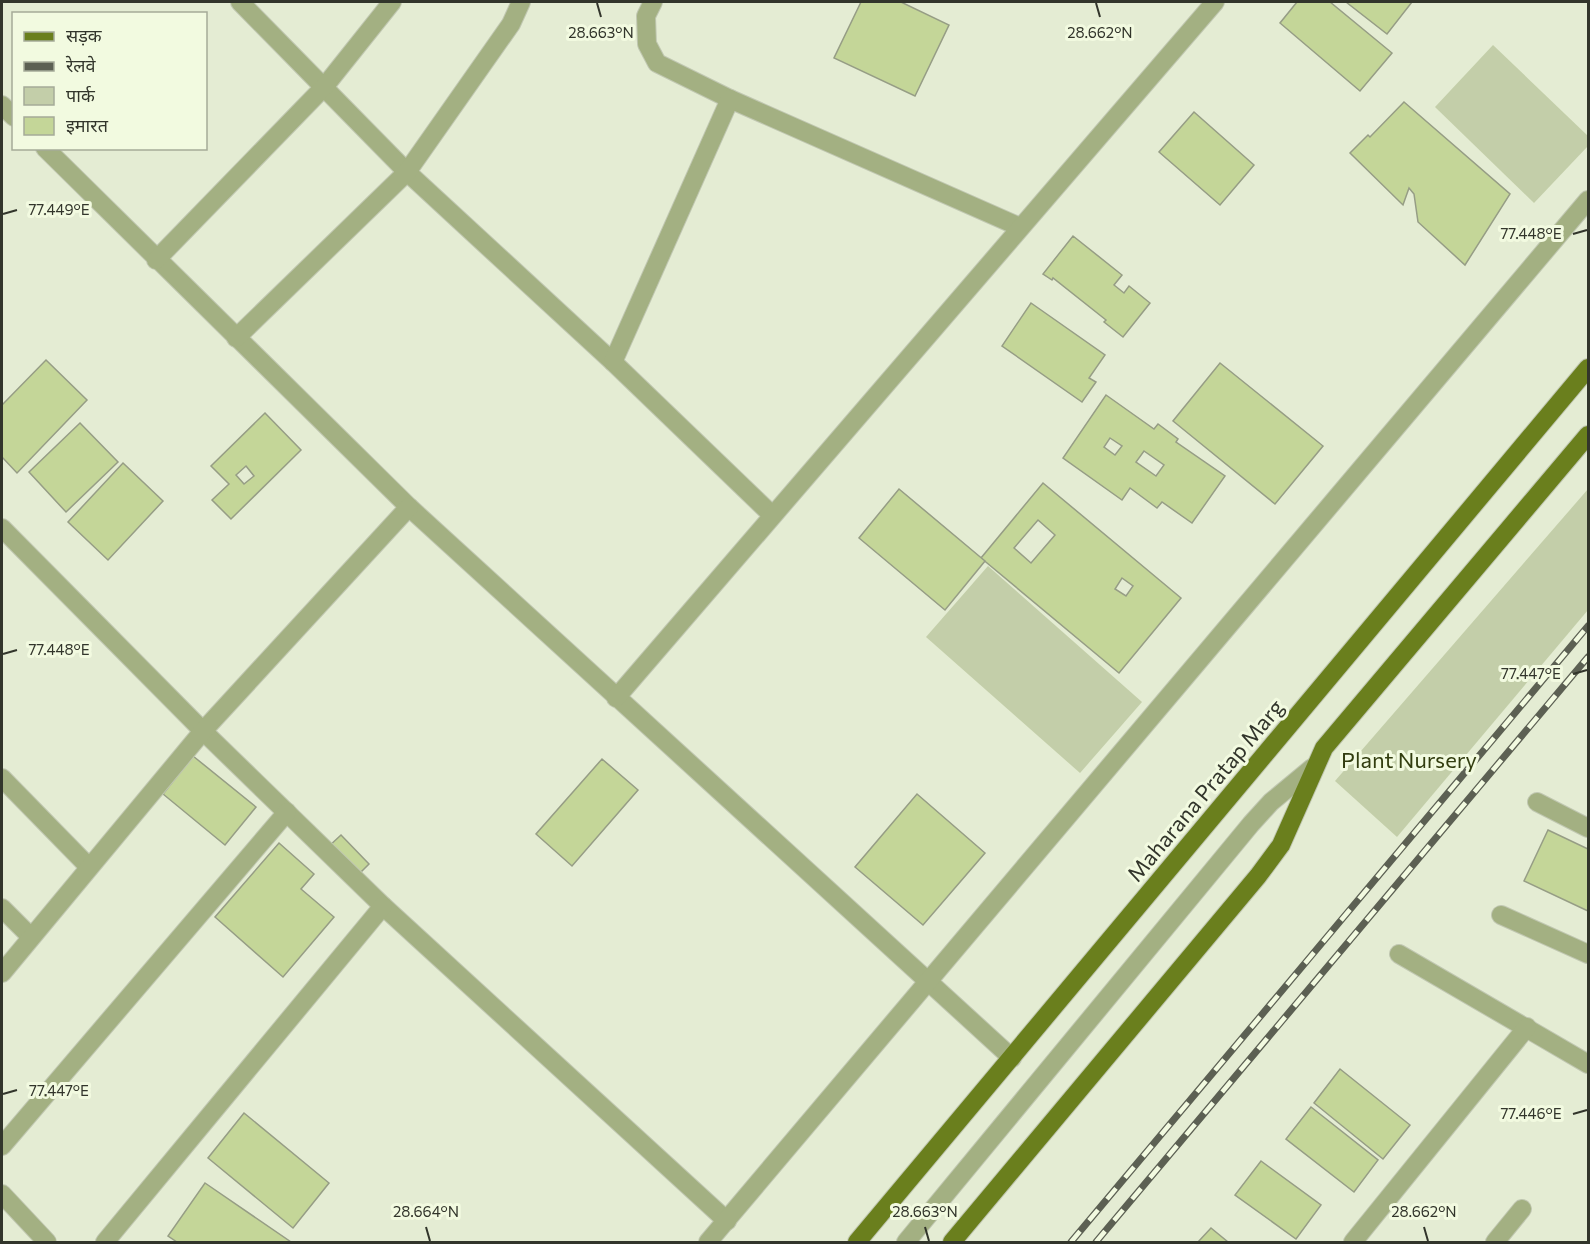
<svg xmlns="http://www.w3.org/2000/svg" width="1590" height="1244" viewBox="0 0 1590 1244" font-family="Commissioner,'Noto Sans Devanagari',sans-serif">
	<rect width="100%" height="100%" fill="#e4ecd3"/>
	<!-- green -->
	<g fill="#c3cea9">
		<polygon points="1493,45 1588,136 1588,146 1534,203 1435,107"/>
		<polygon points="1588,489 1588,610 1397,837 1335,781"/>
		<polygon points="988,566 1142,702 1080,773 926,637"/>
	</g>
	<!-- building -->
	<g fill="#c4d698" stroke="#969d85" stroke-width="1.5" fill-rule="evenodd">
		<polygon points="861,2 901,2 949,25 915,96 834,58"/>
		<polygon points="1297,2 1330,2 1392,53 1360,91 1280,23"/>
		<polygon points="1346,2 1412,2 1387,34"/>
		<polygon points="1404,102 1510,194 1465,265 1418,222 1414,194 1409,188 1403,205 1350,153 1368,135 1370,137"/>
		<polygon points="1194,112 1254,165 1220,205 1159,152"/>
		<polygon points="1073,236 1122,275 1114,285 1124,293 1129,286 1150,303 1123,337 1104,322 1106,320 1053,278 1052,280 1043,274"/>
		<polygon points="1031,303 1105,355 1089,378 1096,382 1082,402 1002,346"/>
		<polygon points="46,360 87,400 17,473 2,457 2,405"/>
		<polygon points="1220,363 1323,446 1275,504 1173,421"/>
		<path d="M1106,395L1154,429L1158,424L1178,439L1176,442L1225,476L1192,523L1162,502L1157,508L1130,488L1122,500L1063,458ZM1110,438L1122,446L1115,455L1104,447ZM1144,451L1164,465L1156,476L1136,462Z"/>
		<path d="M265,413L301,450L231,519L212,500L229,484L211,466ZM246,466L254,476L244,484L236,475Z"/>
		<polygon points="80,423 118,462 66,512 29,472"/>
		<polygon points="123,463 163,501 108,560 68,522"/>
		<path d="M1043,483L1181,598L1119,673L981,558ZM1038,520L1055,535L1031,563L1014,548ZM1122,578L1133,586L1126,596L1115,589Z"/>
		<polygon points="899,489 985,561 945,610 859,538"/>
		<polygon points="193,756 256,807 225,845 163,794"/>
		<polygon points="602,759 638,790 572,866 536,834"/>
		<polygon points="917,794 985,853 923,925 855,867"/>
		<polygon points="1548,830 1588,849 1588,911 1524,881"/>
		<polygon points="341,835 369,864 356,877 327,848"/>
		<polygon points="279,843 314,874 301,889 334,917 283,977 215,917"/>
		<polygon points="1340,1069 1410,1125 1383,1159 1314,1103"/>
		<polygon points="1311,1107 1378,1160 1354,1192 1286,1139"/>
		<polygon points="244,1113 329,1183 293,1228 208,1158"/>
		<polygon points="1261,1161 1321,1205 1296,1239 1235,1195"/>
		<polygon points="205,1183 291,1242 177,1242 168,1236"/>
		<polygon points="1211,1228 1228,1242 1198,1242"/>
	</g>
	<g fill="none" stroke-linecap="round" stroke-linejoin="round">
		<!-- minor casing -->
		<g stroke="#c0c7b1" stroke-width="20">
			<g id="minor">
				<polyline points="240,2 407,172 613,362 772,515"/>
				<polyline points="653,2 646,16 647,44 657,63 730,99 1020,227"/>
				<polyline points="2,105 14,117"/>
				<polyline points="45,148 409,507 1012,1058"/>
				<polyline points="156,260 325,86 392,2"/>
				<polyline points="236,338 407,172 511,24 521,2"/>
				<polyline points="613,362 730,99"/>
				<polyline points="2,528 203,731 383,906 727,1221"/>
				<polyline points="616,698 1215,2"/>
				<polyline points="2,778 89,867"/>
				<polyline points="1537,802 1588,828"/>
				<polyline points="2,908 31,937"/>
				<polyline points="1501,915 1588,954"/>
				<polyline points="1399,954 1588,1064"/>
				<polyline points="2,973 203,731 409,507"/>
				<polyline points="2,1146 287,812"/>
				<polyline points="2,1194 47,1242"/>
				<polyline points="105,1242 383,906"/>
				<polyline points="708,1242 1588,200"/>
				<polyline points="906,1242 1251,824 1271,802 1312,768"/>
				<polyline points="1353,1242 1527,1027"/>
				<polyline points="1495,1242 1522,1209"/>
			</g>
		</g>
		<!-- major casing -->
		<g stroke="#c0c7b1" stroke-width="20">
			<g id="major">
				<polyline points="857,1242 1588,368"/>
				<polyline points="952,1242 1258,876 1281,845 1324,748 1588,435"/>
			</g>
		</g>
		<!-- minor -->
		<use href="#minor" stroke="#a3b082" stroke-width="18"/>
		<!-- major -->
		<use href="#major" stroke="#6a7f1d" stroke-width="18"/>
		<!-- rail casing -->
		<g stroke="#5c6053" stroke-width="7">
			<g id="rail">
				<polyline points="1071,1242 1588,626"/>
				<polyline points="1096,1242 1588,657"/>
			</g>
		</g>
		<!-- rail -->
		<use href="#rail" stroke="#f2fae0" stroke-width="4.5" stroke-dasharray="14" stroke-linecap="butt"/>
	</g>
	<!-- ticks -->
	<path fill="none" stroke="#32352b" stroke-width="2" d="M597,3L601,17M1096,3L1100,17M3,214L17,210M1573,234L1587,230M3,654L17,650M1573,674L1587,670M3,1094L17,1090M1573,1114L1587,1110M426,1227L430,1241M925,1227L929,1241M1424,1227L1428,1241"/>
	<g text-anchor="middle" dominant-baseline="central" stroke-width="6" stroke-linejoin="round" paint-order="stroke">
		<!-- park labels -->
		<g font-size="22" fill="#323d0f" stroke="#f2fae0">
			<text x="1409" y="759">Plant Nursery</text>
		</g>
		<!-- street labels -->
		<g font-size="22" fill="#32352b" stroke="#f2fae0">
			<text transform="translate(1205 790) rotate(-50)">Maharana Pratap Marg</text>
		</g>
	</g>
	<g font-size="15" text-anchor="middle" fill="#32352b" stroke="#f2fae0" stroke-width="6" stroke-linejoin="round" paint-order="stroke">
		<text x="601" y="38">28.663°N</text>
		<text x="1100" y="38">28.662°N</text>
		<text x="59" y="215">77.449°E</text>
		<text x="1531" y="239">77.448°E</text>
		<text x="59" y="655">77.448°E</text>
		<text x="1531" y="679">77.447°E</text>
		<text x="59" y="1096">77.447°E</text>
		<text x="1531" y="1119">77.446°E</text>
		<text x="426" y="1217">28.664°N</text>
		<text x="925" y="1217">28.663°N</text>
		<text x="1424" y="1217">28.662°N</text>
	</g>
	<!-- border -->
	<rect width="1590" height="1244" fill="none" stroke="#32352b" stroke-width="6"/>
	<!-- legend -->
	<rect x="12" y="12" width="195" height="138" fill="#f2fae0" stroke="#a5ab98" stroke-width="1.5"/>
	<rect x="24" y="32" width="30" height="9" fill="#6a7f1d" stroke="#a5ab98" stroke-width="1.5"/>
	<text x="66" y="42" font-size="18" fill="#32352b">सड़क</text>
	<rect x="24" y="62" width="30" height="9" fill="#5c6053" stroke="#a5ab98" stroke-width="1.5"/>
	<text x="66" y="72" font-size="18" fill="#32352b">रेलवे</text>
	<rect x="24" y="87" width="30" height="18" fill="#c3cea9" stroke="#a5ab98" stroke-width="1.5"/>
	<text x="66" y="102" font-size="18" fill="#32352b">पार्क</text>
	<rect x="24" y="117" width="30" height="18" fill="#c4d698" stroke="#a5ab98" stroke-width="1.5"/>
	<text x="66" y="132" font-size="18" fill="#32352b">इमारत</text>
</svg>
